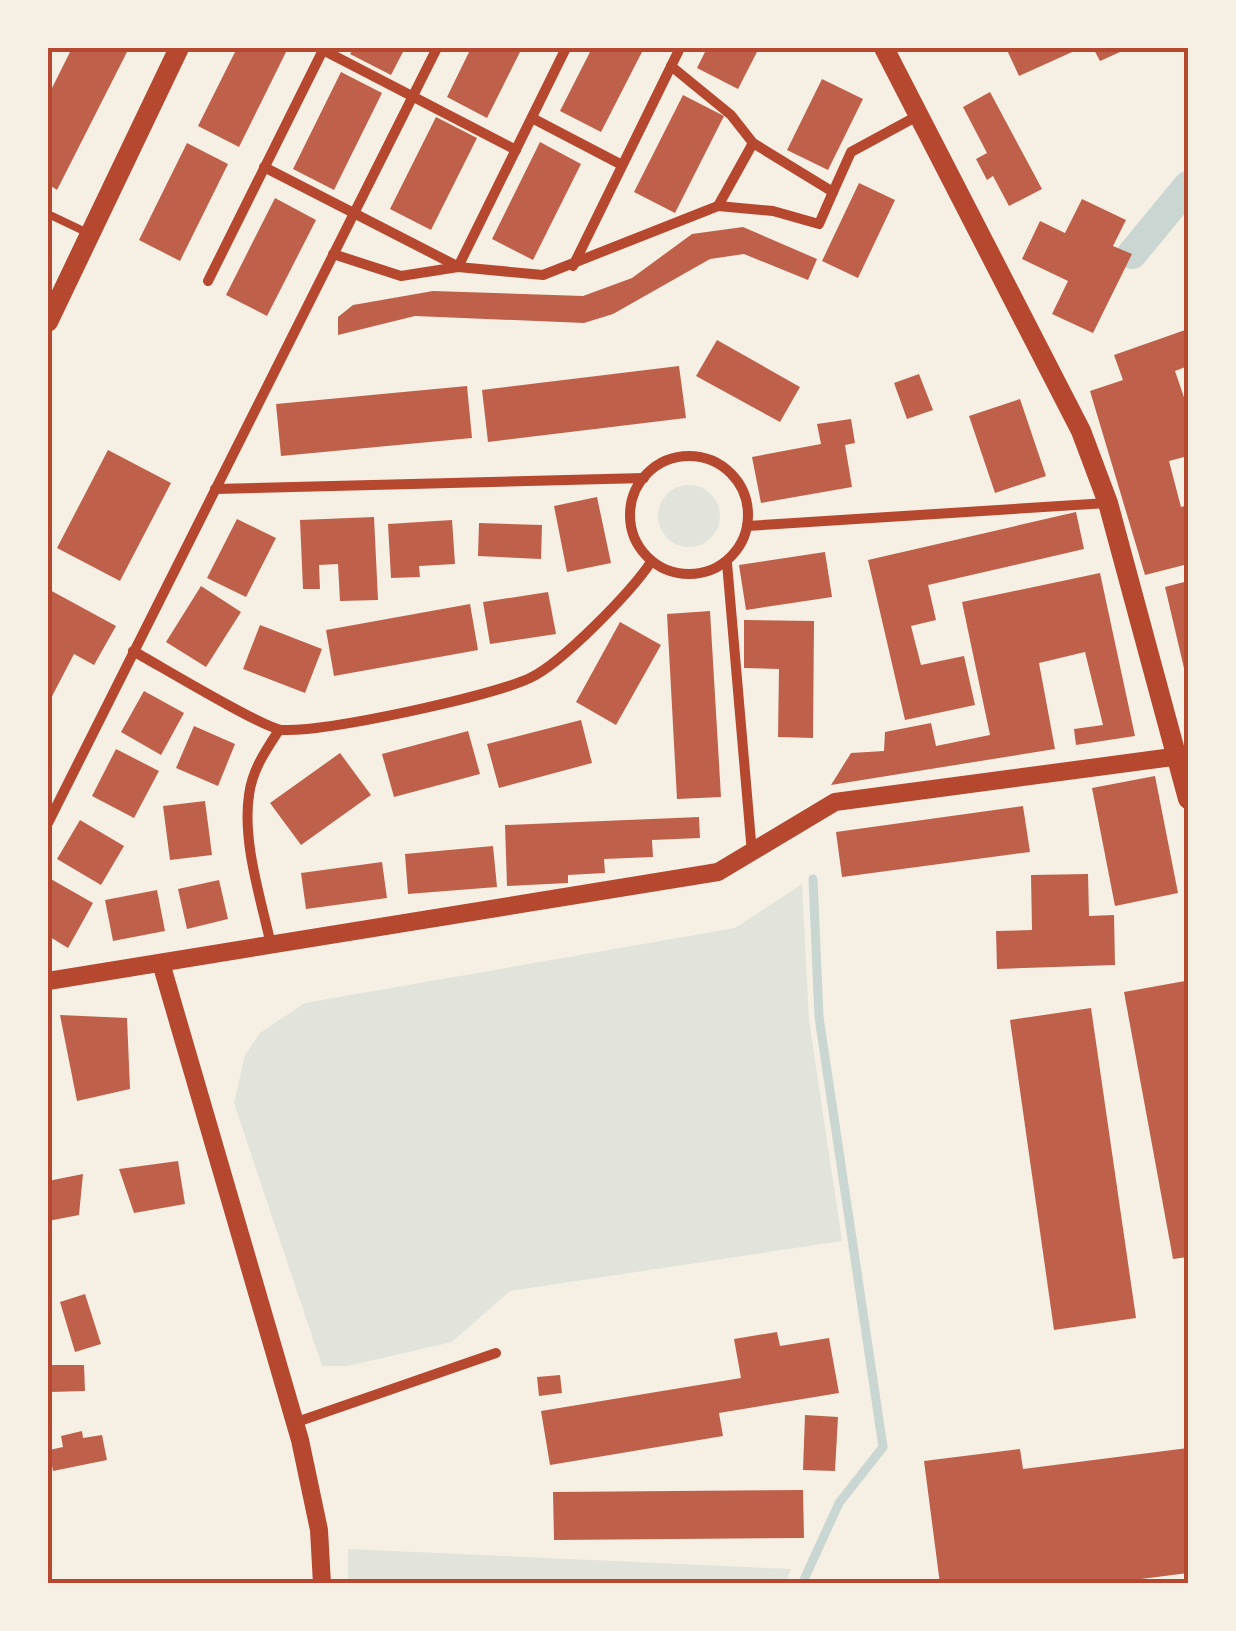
<svg xmlns="http://www.w3.org/2000/svg" width="1236" height="1631" viewBox="0 0 1236 1631" font-family="Quicksand,sans-serif">
	<rect width="100%" height="100%" fill="#f6efe4"/>
	<!-- green -->
	<g fill="#e2e4dc">
		<circle cx="689" cy="516" r="31"/>
		<polygon points="802,884 809,1020 842,1241 510,1291 452,1342 348,1366 322,1366 234,1103 245,1055 260,1033 305,1003 735,928"/>
		<polygon points="348,1549 791,1569 785,1584 348,1584"/>
	</g>
	<g fill="none" stroke-linecap="round" stroke-linejoin="round">
		<!-- stream -->
		<polyline stroke="#c9d6d2" stroke-width="9" points="802,1584 839,1503 883,1447 819,1017 813,879"/>
		<!-- canal -->
		<polyline stroke="#c9d6d2" stroke-width="30" points="1132,254 1188,186"/>
	</g>
	<!-- building -->
	<g fill="#bf614a">
		<polygon points="72,48 129,48 57,190 48,184 48,96"/>
		<polygon points="237,48 287,50 239,147 198,126"/>
		<polygon points="354,48 405,48 391,75 350,54"/>
		<polygon points="471,48 522,48 487,118 447,97"/>
		<polygon points="592,48 644,48 601,132 560,111"/>
		<polygon points="707,48 759,48 738,89 697,68"/>
		<polygon points="1006,48 1081,48 1019,76"/>
		<polygon points="1093,48 1129,48 1100,61"/>
		<polygon points="341,72 382,93 334,190 293,169"/>
		<polygon points="822,79 863,99 828,170 787,150"/>
		<polygon points="990,92 1042,189 1009,206 993,176 987,180 976,159 987,153 963,107"/>
		<polygon points="683,95 724,116 675,213 634,192"/>
		<polygon points="436,117 477,138 431,230 390,209"/>
		<polygon points="540,142 581,164 533,260 492,239"/>
		<polygon points="187,143 228,164 180,261 139,240"/>
		<polygon points="859,183 895,200 858,278 822,261"/>
		<polygon points="275,198 316,220 267,316 226,295"/>
		<polygon points="1082,199 1126,220 1113,246 1132,254 1093,333 1052,314 1068,281 1022,259 1040,221 1065,233"/>
		<polygon points="743,227 817,259 808,280 744,254 710,259 613,314 584,323 415,316 338,335 338,317 353,305 433,291 583,296 632,278 692,234"/>
		<polygon points="1188,329 1188,366 1175,371 1188,409 1188,456 1169,461 1181,507 1188,505 1188,564 1145,575 1090,391 1123,380 1114,355"/>
		<polygon points="717,340 800,387 780,422 696,376"/>
		<polygon points="679,366 686,418 488,442 482,390"/>
		<polygon points="919,374 933,410 907,419 894,383"/>
		<polygon points="467,386 472,438 281,456 276,404"/>
		<polygon points="1020,399 1046,476 995,493 969,416"/>
		<polygon points="851,419 855,443 845,445 852,487 761,503 752,457 821,444 817,424"/>
		<polygon points="108,450 171,483 120,581 57,548"/>
		<polygon points="597,497 611,563 567,572 554,506"/>
		<polygon points="1076,512 1084,549 928,585 936,620 911,626 921,665 964,656 975,705 905,720 868,560"/>
		<polygon points="374,517 378,600 340,601 338,564 319,565 320,589 303,589 300,520"/>
		<polygon points="237,519 276,538 246,597 207,578"/>
		<polygon points="452,520 455,564 419,566 420,577 391,578 388,524"/>
		<polygon points="479,523 542,525 541,559 478,556"/>
		<polygon points="825,552 832,597 746,610 739,565"/>
		<polygon points="1100,573 1135,736 1076,745 1074,729 1103,725 1085,652 1039,663 1055,749 831,785 851,753 884,751 885,732 931,723 936,746 990,735 962,602"/>
		<polygon points="1188,581 1188,681 1187,681 1165,587"/>
		<polygon points="201,586 241,612 206,667 166,642"/>
		<polygon points="48,589 116,626 94,665 74,654 48,704"/>
		<polygon points="548,592 556,634 490,644 483,602"/>
		<polygon points="470,604 478,650 334,676 326,630"/>
		<polygon points="710,611 721,797 677,799 667,614"/>
		<polygon points="744,620 814,621 813,738 778,737 779,669 744,668"/>
		<polygon points="620,622 661,645 616,725 576,702"/>
		<polygon points="260,625 322,649 305,693 243,669"/>
		<polygon points="144,691 184,713 161,755 121,732"/>
		<polygon points="581,720 592,763 499,788 487,744"/>
		<polygon points="194,726 235,744 218,786 176,768"/>
		<polygon points="468,731 480,774 394,797 382,754"/>
		<polygon points="116,749 159,771 134,818 92,796"/>
		<polygon points="340,753 371,795 301,845 270,803"/>
		<polygon points="1155,776 1178,893 1115,906 1092,788"/>
		<polygon points="205,801 212,855 170,860 163,806"/>
		<polygon points="1023,806 1030,852 842,877 836,832"/>
		<polygon points="699,817 700,838 652,840 653,857 604,859 605,873 568,875 568,883 507,886 505,825"/>
		<polygon points="80,820 124,846 101,885 57,859"/>
		<polygon points="493,846 497,887 408,894 405,854"/>
		<polygon points="382,862 387,898 306,909 301,873"/>
		<polygon points="1088,874 1089,916 1114,915 1115,965 997,969 996,931 1032,930 1031,875"/>
		<polygon points="49,878 93,903 68,948 50,937 48,942"/>
		<polygon points="219,880 228,919 187,929 178,889"/>
		<polygon points="157,890 165,931 113,941 105,900"/>
		<polygon points="1185,981 1188,1257 1173,1259 1124,992"/>
		<polygon points="1091,1008 1136,1318 1054,1330 1010,1020"/>
		<polygon points="60,1015 127,1018 130,1089 77,1101"/>
		<polygon points="178,1161 185,1204 134,1213 119,1169"/>
		<polygon points="83,1174 79,1215 48,1221 48,1181"/>
		<polygon points="85,1294 101,1344 75,1352 60,1302"/>
		<polygon points="777,1332 780,1346 829,1338 839,1393 719,1413 723,1436 550,1465 541,1411 741,1378 734,1339"/>
		<polygon points="51,1365 84,1365 85,1391 51,1392"/>
		<polygon points="560,1375 562,1393 539,1396 537,1377"/>
		<polygon points="805,1415 838,1417 835,1471 803,1470"/>
		<polygon points="82,1431 83,1438 102,1435 107,1460 53,1471 49,1450 63,1447 61,1436"/>
		<polygon points="1188,1448 1188,1573 1102,1584 940,1584 924,1461 1020,1449 1023,1469"/>
		<polygon points="803,1490 804,1538 554,1540 553,1492"/>
	</g>
	<g fill="none" stroke-linecap="round" stroke-linejoin="round">
		<!-- service -->
		<polyline stroke="#b5482f" stroke-width="8" points="48,214 90,234"/>
		<!-- minor -->
		<g stroke="#b5482f" stroke-width="10">
			<polyline points="323,50 516,150"/>
			<polyline points="532,118 622,165"/>
			<polyline points="264,167 457,266"/>
			<polyline points="833,192 851,152 921,114"/>
			<polyline points="718,206 753,143"/>
			<polyline points="333,254 401,276 458,267 543,275 718,206 773,211 819,224 833,192 753,143 731,115 671,66"/>
			<polyline points="573,266 680,48"/>
			<polyline points="458,267 566,48"/>
			<polyline points="208,281 324,48"/>
			<circle cx="689" cy="515" r="59"/>
			<polyline points="215,489 644,478"/>
			<polyline points="747,526 1107,503"/>
			<polyline points="727,563 752,853"/>
			<path d="M133,651C157,664 264,729 282,730C326,732 489,697 530,678C562,663 631,592 651,562"/>
			<polyline points="48,823 437,48"/>
			<path d="M271,945C261,899 242,842 249,795C252,770 266,750 279,730"/>
			<polyline points="294,1423 496,1353"/>
		</g>
		<!-- tertiary -->
		<g stroke="#b5482f" stroke-width="18">
			<polyline points="161,963 300,1440 319,1530 322,1584"/>
			<polyline points="48,981 718,872 835,802 1180,756"/>
		</g>
		<!-- secondary -->
		<g stroke="#b5482f" stroke-width="20">
			<polyline points="884,48 1081,431 1108,503 1188,799"/>
			<polyline points="48,322 179,48"/>
		</g>
	</g>
	<!-- border -->
	<rect width="1236" height="1631" fill="none" stroke="#f6efe4" stroke-width="100"/>
	<rect x="50" y="50" width="1136" height="1531" fill="none" stroke="#b5482f" stroke-width="4"/>
</svg>
